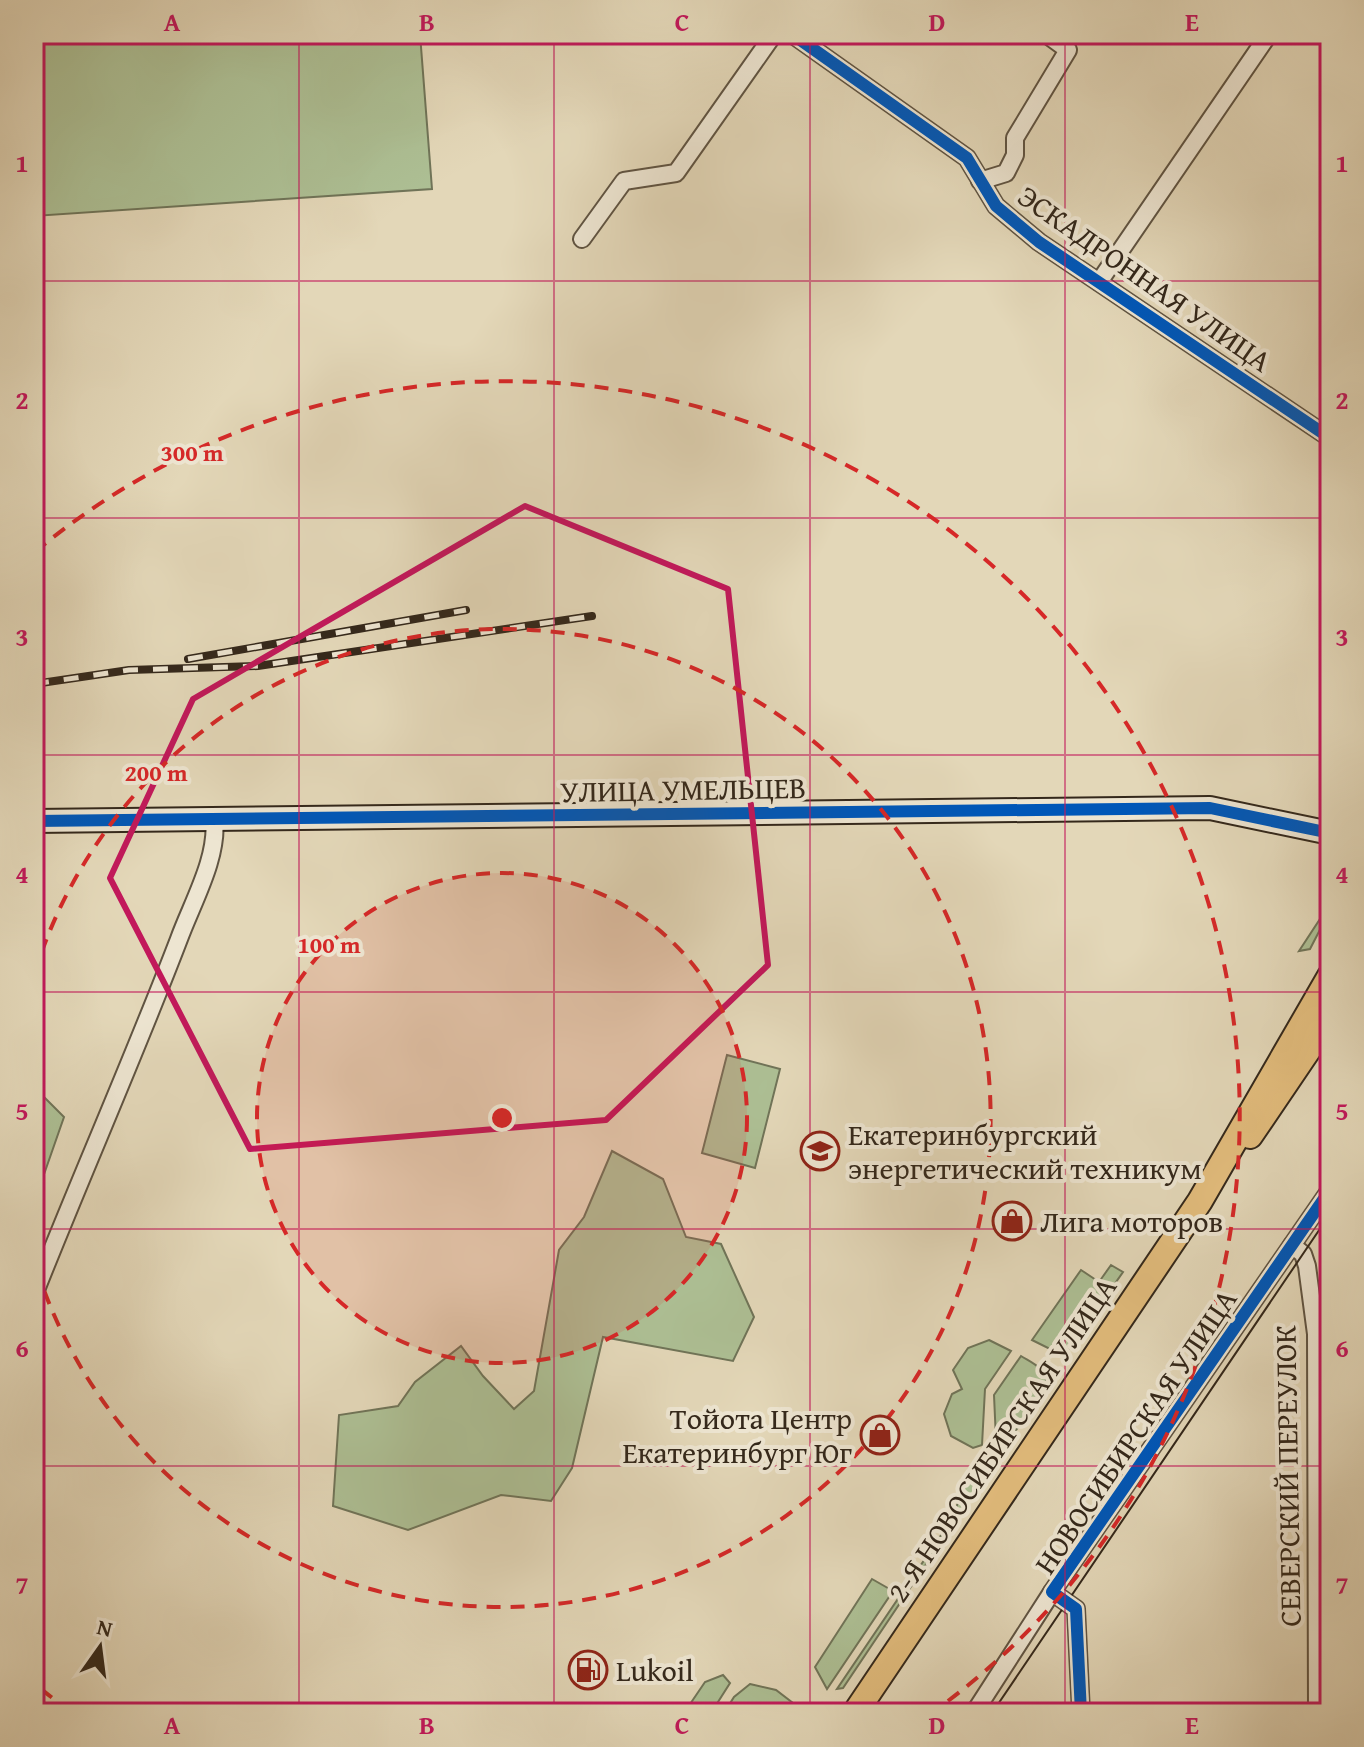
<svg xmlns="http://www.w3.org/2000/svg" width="1364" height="1747" viewBox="0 0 1364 1747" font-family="'Gentium Book Plus',serif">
	<rect width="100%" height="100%" fill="#e3d7b8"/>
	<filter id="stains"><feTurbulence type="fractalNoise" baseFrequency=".0025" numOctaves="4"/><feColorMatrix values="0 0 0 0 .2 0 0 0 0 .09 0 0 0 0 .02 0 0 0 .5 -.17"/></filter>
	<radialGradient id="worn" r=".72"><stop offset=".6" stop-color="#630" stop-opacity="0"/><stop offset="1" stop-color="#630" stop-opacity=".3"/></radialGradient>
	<!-- green -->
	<g fill="#adbf94" stroke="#707458" stroke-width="2">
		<polygon points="34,34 420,34 432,189 34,216"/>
		<polygon points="1326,918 1310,949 1299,951 1320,919"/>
		<polygon points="727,1055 780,1069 755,1168 702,1153"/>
		<polygon points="34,1087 64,1117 34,1203"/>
		<polygon points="612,1151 663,1179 686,1237 721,1244 754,1317 733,1361 603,1337 572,1468 551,1501 501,1495 408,1530 333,1506 339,1415 398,1406 415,1382 461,1346 483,1376 514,1409 534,1391 559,1250 584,1217"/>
		<polygon points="1111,1265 1123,1272 1069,1349 1052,1350 1032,1340 1081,1270 1099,1282"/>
		<polygon points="989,1340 1011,1351 985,1389 982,1445 973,1448 951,1436 944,1414 952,1394 962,1389 953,1370 968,1348"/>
		<path d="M1021,1356C1034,1364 1044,1367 1047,1384L843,1688L837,1689L954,1516L961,1491L996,1440L994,1395Z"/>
		<polygon points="872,1579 893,1591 827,1689 815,1667"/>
		<polygon points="723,1675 730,1683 711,1713 684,1713 705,1682"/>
		<polygon points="750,1684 776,1690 806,1713 724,1713 734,1697"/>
	</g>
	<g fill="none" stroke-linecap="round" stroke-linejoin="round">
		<!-- street casing -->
		<g stroke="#605442" stroke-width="20">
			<g id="street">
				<polyline points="792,34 967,158 996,206 1039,242 1330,438"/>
				<polyline points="980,181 1006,173 1015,155 1015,138 1068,50 1046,34"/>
				<polyline points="582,239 624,181 676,173 774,34"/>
				<polyline points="1099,282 1269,34"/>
				<polyline points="1292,1245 1303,1254 1307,1266 1316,1334 1317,1713"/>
				<path d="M34,1295C81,1176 133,1059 179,939C192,903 219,857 214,818"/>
				<polyline points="974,1713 1052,1592"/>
				<polyline points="1081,1713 1076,1609 1052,1592 1330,1190"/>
			</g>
		</g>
		<!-- secondary casing -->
		<g stroke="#34281b" stroke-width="26">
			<polyline id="secondary" points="34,821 1210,808 1330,833"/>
		</g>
		<!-- primary casing -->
		<g stroke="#34281b" stroke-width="28">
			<g id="primary">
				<polyline points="1250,1136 1330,1018"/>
				<polyline points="855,1713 1200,1201 1330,976"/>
			</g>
		</g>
		<!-- street -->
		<use href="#street" stroke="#ede5d1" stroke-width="16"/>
		<!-- secondary -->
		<use href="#secondary" stroke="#ede5d1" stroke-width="22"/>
		<!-- primary -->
		<use href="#primary" stroke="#e2bc7c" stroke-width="24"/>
		<!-- tram -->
		<polyline stroke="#34281b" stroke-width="2" points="992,1713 1330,1214"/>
		<!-- rail casing -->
		<g stroke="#34281b" stroke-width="8">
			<g id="rail">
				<polyline points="188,659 466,610"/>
				<polyline points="34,684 129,670 258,666 592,616"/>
			</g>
		</g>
		<!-- rail -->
		<use href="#rail" stroke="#ede5d1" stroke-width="5" stroke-dasharray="15" stroke-linecap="butt"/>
		<!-- cycleway casing -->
		<g stroke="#ede5d1" stroke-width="17">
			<g id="cycleway">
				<polyline points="792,34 967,158 996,206 1039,242 1330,438"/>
				<polyline points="34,821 1210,808 1330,833"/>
				<polyline points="1081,1713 1076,1609 1052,1592 1330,1190"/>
			</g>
		</g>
		<!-- cycleway -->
		<use href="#cycleway" stroke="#0057b8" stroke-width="12"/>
	</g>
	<!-- marked area -->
	<path fill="none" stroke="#c2185b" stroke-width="6" stroke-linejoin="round" d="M525,506L728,589L768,965L606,1120L250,1149L110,878L193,699Z"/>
	<!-- grid -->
	<path fill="none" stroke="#c2185b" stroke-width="2" stroke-opacity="0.55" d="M299,34V1713M554,34V1713M810,34V1713M1065,34V1713M34,281H1330M34,518H1330M34,755H1330M34,992H1330M34,1229H1330M34,1466H1330"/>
	<!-- distance rings -->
	<circle cx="502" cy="1118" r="245" fill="#d62828" fill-opacity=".12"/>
	<g fill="none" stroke="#d62828" stroke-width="4" stroke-dasharray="14 10">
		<circle cx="502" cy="1118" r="245"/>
		<path d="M34 975A489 489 0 1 1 34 1261"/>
		<path d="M71 1712A734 734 0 0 1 35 1684M35 552A734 734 0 1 1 933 1712"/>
	</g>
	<!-- icons -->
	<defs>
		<g id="university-ring" transform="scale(2)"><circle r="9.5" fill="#ede5d1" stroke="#8f2418" stroke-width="1.5"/><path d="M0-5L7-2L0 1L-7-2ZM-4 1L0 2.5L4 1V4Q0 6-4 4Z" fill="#8f2418"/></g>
		<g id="shop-ring" transform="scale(2)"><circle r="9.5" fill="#ede5d1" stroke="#8f2418" stroke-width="1.5"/><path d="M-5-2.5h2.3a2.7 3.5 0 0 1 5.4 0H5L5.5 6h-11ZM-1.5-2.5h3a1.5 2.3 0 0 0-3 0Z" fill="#8f2418"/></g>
		<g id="fuel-ring" transform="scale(2)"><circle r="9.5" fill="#ede5d1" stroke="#8f2418" stroke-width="1.5"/><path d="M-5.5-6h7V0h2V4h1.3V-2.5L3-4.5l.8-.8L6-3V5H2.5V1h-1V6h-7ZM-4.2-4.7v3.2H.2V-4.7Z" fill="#8f2418"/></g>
	</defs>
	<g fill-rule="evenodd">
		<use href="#university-ring" x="820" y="1151"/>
		<use href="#shop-ring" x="1012" y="1221"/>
		<use href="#shop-ring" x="880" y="1435"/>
		<use href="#fuel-ring" x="588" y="1670"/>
	</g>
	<g text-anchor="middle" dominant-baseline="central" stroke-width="8" stroke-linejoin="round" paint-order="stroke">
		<!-- street labels -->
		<g font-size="30" fill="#34281b" stroke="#ede5d1">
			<text transform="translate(1145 278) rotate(35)">ЭСКАДРОННАЯ УЛИЦА</text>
			<text transform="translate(683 789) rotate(-1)">УЛИЦА УМЕЛЬЦЕВ</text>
			<text transform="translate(1135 1431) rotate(-56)">НОВОСИБИРСКАЯ УЛИЦА</text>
			<text transform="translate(1001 1439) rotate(-56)">2-Я НОВОСИБИРСКАЯ УЛИЦА</text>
			<text transform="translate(1287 1476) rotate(-91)">СЕВЕРСКИЙ ПЕРЕУЛОК</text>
		</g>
		<!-- poi labels -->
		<g font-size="30" fill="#34281b" stroke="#ede5d1" text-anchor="start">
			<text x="848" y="1134">Екатеринбургский<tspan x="848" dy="34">энергетический техникум</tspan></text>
			<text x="1040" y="1221">Лига моторов</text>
			<text x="852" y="1418" text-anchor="end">Тойота Центр<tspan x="852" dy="34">Екатеринбург Юг</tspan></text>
			<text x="616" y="1670">Lukoil</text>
		</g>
	</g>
	<circle cx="502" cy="1118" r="12" fill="#d62828" stroke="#ede5d1" stroke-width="4"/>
	<g font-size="24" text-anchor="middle" font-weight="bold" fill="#d62828" stroke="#ede5d1" stroke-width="8" stroke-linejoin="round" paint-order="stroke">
		<text x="192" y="461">300 m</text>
		<text x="156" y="781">200 m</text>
		<text x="329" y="953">100 m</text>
	</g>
	<!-- margin -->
	<rect width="1364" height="1747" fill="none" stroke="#e3d7b8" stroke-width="88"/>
	<!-- north arrow -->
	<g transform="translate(100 1647) rotate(14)" stroke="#ede5d1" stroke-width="6" paint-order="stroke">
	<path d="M0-6L14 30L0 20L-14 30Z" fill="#34281b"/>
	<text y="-12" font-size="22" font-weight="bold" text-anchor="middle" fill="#34281b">N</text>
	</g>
	<rect x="44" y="44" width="1276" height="1659" fill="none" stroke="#c2185b" stroke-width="3"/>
	<g font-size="26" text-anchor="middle" font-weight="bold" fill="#c2185b">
		<text x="172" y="31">A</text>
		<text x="427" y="31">B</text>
		<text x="682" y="31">C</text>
		<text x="937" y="31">D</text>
		<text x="1192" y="31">E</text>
		<text x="22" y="172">1</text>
		<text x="1342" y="172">1</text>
		<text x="22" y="409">2</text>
		<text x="1342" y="409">2</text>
		<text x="22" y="646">3</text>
		<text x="1342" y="646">3</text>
		<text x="22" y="883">4</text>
		<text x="1342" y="883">4</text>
		<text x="22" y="1120">5</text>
		<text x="1342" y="1120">5</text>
		<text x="22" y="1357">6</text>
		<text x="1342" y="1357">6</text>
		<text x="22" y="1594">7</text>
		<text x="1342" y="1594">7</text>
		<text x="172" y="1734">A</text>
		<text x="427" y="1734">B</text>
		<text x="682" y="1734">C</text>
		<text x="937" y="1734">D</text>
		<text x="1192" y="1734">E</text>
	</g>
	<rect width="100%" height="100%" filter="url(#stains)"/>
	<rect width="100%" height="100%" fill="url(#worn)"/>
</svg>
